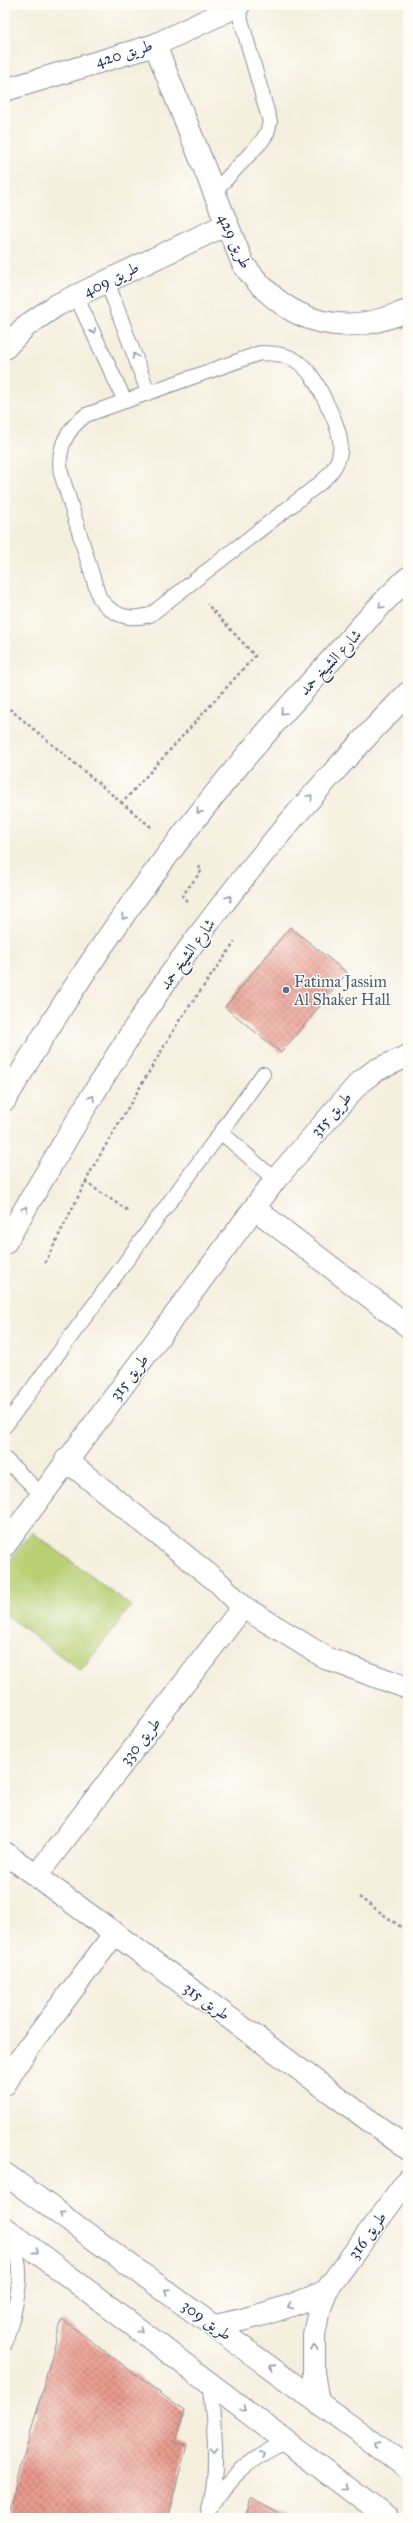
<svg xmlns="http://www.w3.org/2000/svg" width="413" height="2523" viewBox="0 0 413 2523" font-family="'IM FELL Great Primer',Amiri,serif">
	<defs>
		<pattern id="building-cross-hatch" width="8" height="8" patternUnits="userSpaceOnUse"><rect width="8" height="8" fill="#ea9c8e"/><path d="M0 0l8 8M0 8l8-8" fill="none" stroke="#bd8077"/></pattern>
	</defs>
	<rect width="100%" height="100%" fill="#fdfcf7"/>
	<filter id="ink" filterUnits="userSpaceOnUse"><feTurbulence type="fractalNoise" baseFrequency=".025" numOctaves="2"/><feDisplacementMap in="SourceGraphic" scale="8" xChannelSelector="R" yChannelSelector="G"/><feConvolveMatrix kernelMatrix="1 2 1 2 8 2 1 2 1" color-interpolation-filters="sRGB"/></filter>
	<filter id="wash" filterUnits="userSpaceOnUse"><feTurbulence type="fractalNoise" baseFrequency=".012" numOctaves="4" result="noise"/><feDisplacementMap in="SourceGraphic" scale="16" xChannelSelector="R" yChannelSelector="G"/><feGaussianBlur stdDeviation="0.9" result="paint"/><feColorMatrix in="noise" values="0 0 0 0 0 0 0 0 0 0 0 0 0 0 0 0 0 1.4 0 .05"/><feComposite in="paint" operator="in"/></filter>
	<g filter="url(#wash)">
		<rect width="100%" height="100%" fill="#f5efde"/>
		<!-- pitch -->
		<polygon fill="#b8cf73" stroke="#6a7f68" points="32,1532 131,1606 81,1671 5,1614 5,1567"/>
		<g id="blocks">
			<!-- building -->
			<g fill="url(#building-cross-hatch)">
				<polygon points="290,927 347,973 281,1053 225,1007"/>
				<polygon points="62,2319 184,2411 176,2443 187,2445 167,2518 7,2518"/>
				<polygon points="251,2498 286,2518 246,2518"/>
			</g>
		</g>
	</g>
	<g filter="url(#ink)">
		<use href="#blocks" fill-opacity="0" stroke="#888f9e" stroke-width="1"/>
		<g fill="none" stroke-linecap="round" stroke-linejoin="round">
			<!-- lane casing -->
			<g stroke="#888f9e" stroke-width="16">
				<g id="lane">
					<polyline points="214,192 261,142 267,133 270,122 237,6"/>
					<polyline points="107,281 148,392"/>
					<polyline points="76,296 125,401"/>
					<path d="M260,353C271,353 285,354 295,360C311,370 318,386 326,402C342,435 351,458 319,484L150,615C128,621 112,616 99,597L61,473C57,448 66,430 86,415Z"/>
					<polyline points="221,1132 263,1074"/>
					<polyline points="5,1426 221,1132 275,1180"/>
					<polyline points="5,1459 41,1494"/>
					<path d="M5,2344C16,2303 28,2275 10,2233"/>
					<path d="M212,2506C230,2475 254,2456 286,2442"/>
					<path d="M207,2518C220,2475 215,2427 209,2383"/>
				</g>
			</g>
			<!-- street casing -->
			<g stroke="#888f9e" stroke-width="24">
				<g id="street">
					<path d="M155,45L243,264C274,306 312,331 366,323C380,321 395,315 408,311"/>
					<polyline points="5,90 155,45 239,5"/>
					<polyline points="5,348 26,326 57,305 227,224"/>
					<polyline points="255,1209 408,1326"/>
					<polyline points="66,1460 219,1583 243,1607 328,1659 408,1688"/>
					<polyline points="5,1545 275,1180 359,1083 376,1070 408,1056"/>
					<polyline points="5,1853 408,2149"/>
					<polyline points="36,1876 243,1607"/>
					<polyline points="5,2084 21,2058 115,1933"/>
					<path d="M215,2326C254,2318 290,2308 326,2291"/>
					<polyline points="318,2401 314,2379 314,2335 318,2314 326,2291 408,2179"/>
				</g>
			</g>
			<!-- secondary casing -->
			<g stroke="#888f9e" stroke-width="24">
				<g id="secondary">
					<path d="M5,1100C95,945 201,801 322,670C350,640 377,606 408,578"/>
					<path d="M5,1243C60,1150 113,1056 175,968C245,870 324,779 408,693"/>
					<polyline points="5,2174 408,2468"/>
					<polyline points="5,2228 387,2518"/>
				</g>
			</g>
			<!-- path -->
			<g stroke="#888f9e" stroke-width="2.5" stroke-dasharray="3 3" stroke-linecap="butt">
				<polyline points="5,705 122,803"/>
				<polyline points="151,827 122,803 255,656 207,604"/>
				<polyline points="187,901 182,896 202,870 198,866"/>
				<polyline points="85,1182 130,1212"/>
				<polyline points="45,1263 93,1167 179,1021 235,942"/>
				<polyline points="359,1897 408,1932"/>
			</g>
			<!-- lane -->
			<use href="#lane" stroke="#fff" stroke-width="14"/>
			<!-- street -->
			<use href="#street" stroke="#fff" stroke-width="22"/>
			<!-- secondary -->
			<use href="#secondary" stroke="#fff" stroke-width="22"/>
		</g>
		<!-- one-way arrows -->
		<defs><path id="oneway-chevron" d="M-2-3.5L2.5 0L-2 3.5" fill="none" stroke-width="1.6" stroke-linecap="round" stroke-linejoin="round"/></defs>
		<g stroke="#8d97ae">
			<use href="#oneway-chevron" transform="translate(93 331) rotate(65)"/>
			<use href="#oneway-chevron" transform="translate(135 356) rotate(-110)"/>
			<use href="#oneway-chevron" transform="translate(381 606) rotate(133)"/>
			<use href="#oneway-chevron" transform="translate(283 712) rotate(133)"/>
			<use href="#oneway-chevron" transform="translate(310 797) rotate(-50)"/>
			<use href="#oneway-chevron" transform="translate(199 811) rotate(129)"/>
			<use href="#oneway-chevron" transform="translate(229 898) rotate(-53)"/>
			<use href="#oneway-chevron" transform="translate(124 917) rotate(125)"/>
			<use href="#oneway-chevron" transform="translate(92 1098) rotate(-59)"/>
			<use href="#oneway-chevron" transform="translate(25 1209) rotate(-59)"/>
			<use href="#oneway-chevron" transform="translate(62 2214) rotate(-144)"/>
			<use href="#oneway-chevron" transform="translate(36 2251) rotate(37)"/>
			<use href="#oneway-chevron" transform="translate(167 2291) rotate(-144)"/>
			<use href="#oneway-chevron" transform="translate(290 2306) rotate(159)"/>
			<use href="#oneway-chevron" transform="translate(140 2330) rotate(37)"/>
			<use href="#oneway-chevron" transform="translate(314 2348) rotate(-87)"/>
			<use href="#oneway-chevron" transform="translate(272 2367) rotate(-144)"/>
			<use href="#oneway-chevron" transform="translate(243 2409) rotate(38)"/>
			<use href="#oneway-chevron" transform="translate(377 2444) rotate(-143)"/>
			<use href="#oneway-chevron" transform="translate(214 2450) rotate(91)"/>
			<use href="#oneway-chevron" transform="translate(262 2454) rotate(-31)"/>
			<use href="#oneway-chevron" transform="translate(346 2488) rotate(38)"/>
		</g>
	</g>
	<!-- markers -->
	<circle fill="#5c6f8a" stroke="#fdfcf7" stroke-width="1.5" cx="286" cy="990" r="4"/>
	<g text-anchor="middle" dominant-baseline="central" stroke-width="3" stroke-linejoin="round" paint-order="stroke">
		<!-- street labels -->
		<g font-size="16" fill="#1b2f5e" stroke="#fdfcf7">
			<text transform="translate(124 53) rotate(-17)">طريق 420</text>
			<text transform="translate(235 241) rotate(65)">طريق 429</text>
			<text transform="translate(111 279) rotate(-26)">طريق 409</text>
			<text transform="translate(330 662) rotate(-47)">شارع الشيخ حمد</text>
			<text transform="translate(187 954) rotate(-54)">شارع الشيخ حمد</text>
			<text transform="translate(331 1114) rotate(-49)">طريق 315</text>
			<text transform="translate(129 1377) rotate(-53)">طريق 315</text>
			<text transform="translate(140 1741) rotate(-52)">طريق 330</text>
			<text transform="translate(207 2001) rotate(36)">طريق 315</text>
			<text transform="translate(367 2235) rotate(-54)">طريق 316</text>
			<text transform="translate(207 2320) rotate(36)">طريق 309</text>
		</g>
		<!-- service labels -->
		<g font-size="16" fill="#4e5e75" stroke="#fdfcf7" text-anchor="start">
			<text x="294" y="981">Fatima Jassim<tspan x="294" dy="18">Al Shaker Hall</tspan></text>
		</g>
	</g>
	<!-- margin -->
	<rect width="413" height="2523" fill="none" stroke="#fdfcf7" stroke-width="20"/>
</svg>
